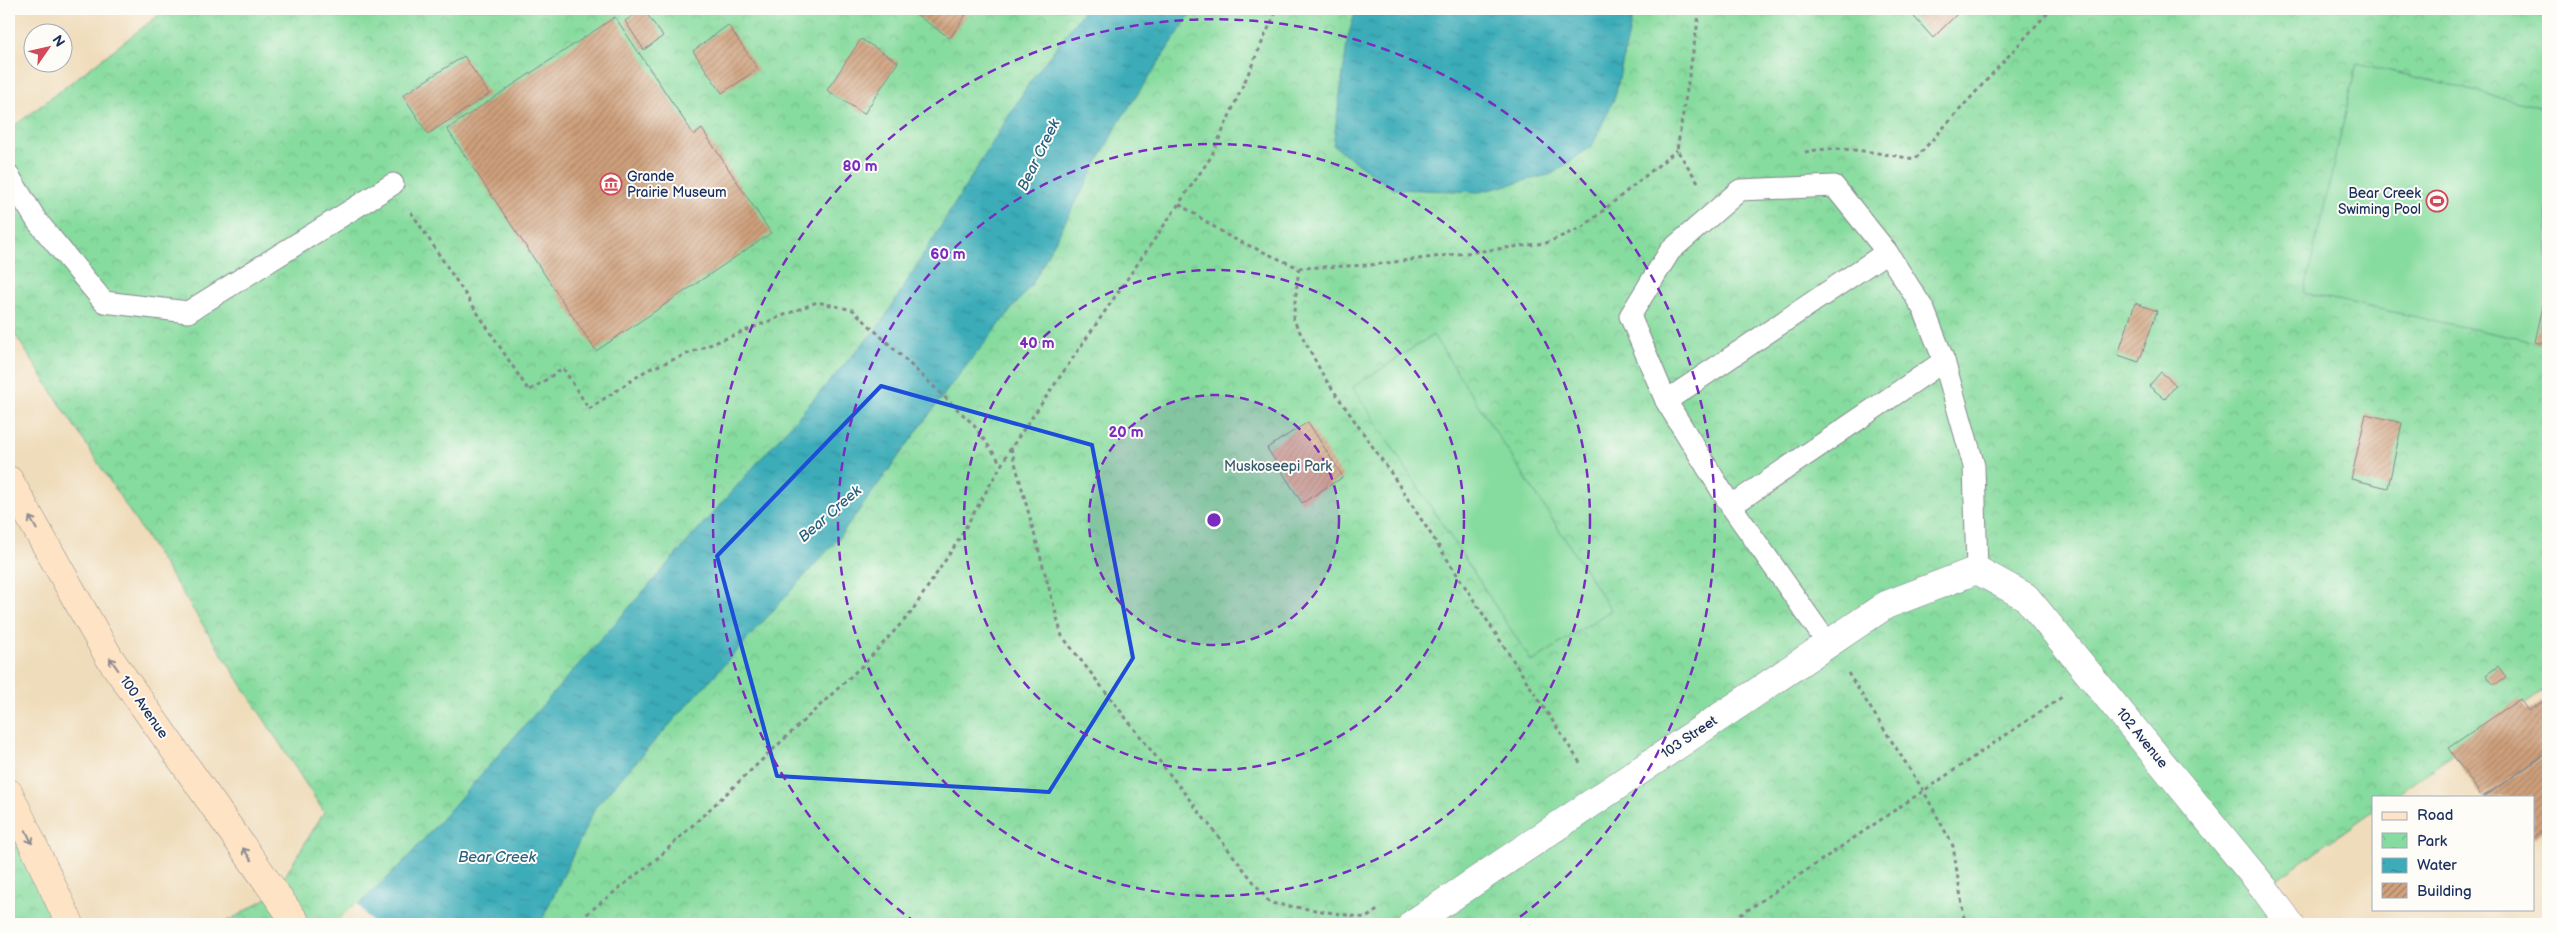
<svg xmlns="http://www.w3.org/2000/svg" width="2557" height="933" viewBox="0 0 2557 933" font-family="'Balsamiq Sans',sans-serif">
	<defs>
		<pattern id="park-crowns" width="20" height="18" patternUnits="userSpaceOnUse" patternTransform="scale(1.25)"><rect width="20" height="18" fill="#86db9e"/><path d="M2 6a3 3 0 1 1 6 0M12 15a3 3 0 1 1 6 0" fill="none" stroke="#73bc8a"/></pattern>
		<pattern id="water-ripples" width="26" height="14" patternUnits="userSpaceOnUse" patternTransform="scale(1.25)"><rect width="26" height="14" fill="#3bacb8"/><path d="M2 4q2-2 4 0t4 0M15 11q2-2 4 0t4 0" fill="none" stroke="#318c99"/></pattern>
		<pattern id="building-hatch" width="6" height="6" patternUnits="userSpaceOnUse" patternTransform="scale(1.25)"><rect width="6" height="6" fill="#cfa07b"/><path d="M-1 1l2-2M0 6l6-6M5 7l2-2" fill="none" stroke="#a78368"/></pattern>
	</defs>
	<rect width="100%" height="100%" fill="#fdfcf7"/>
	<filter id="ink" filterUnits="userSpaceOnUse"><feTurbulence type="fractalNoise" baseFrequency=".02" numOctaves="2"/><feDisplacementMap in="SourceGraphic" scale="10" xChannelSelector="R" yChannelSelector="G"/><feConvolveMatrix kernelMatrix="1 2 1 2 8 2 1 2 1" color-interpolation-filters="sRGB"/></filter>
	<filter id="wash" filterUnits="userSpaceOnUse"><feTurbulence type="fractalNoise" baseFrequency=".0096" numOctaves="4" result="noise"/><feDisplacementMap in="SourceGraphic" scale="20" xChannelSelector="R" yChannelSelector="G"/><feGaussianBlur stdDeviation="1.12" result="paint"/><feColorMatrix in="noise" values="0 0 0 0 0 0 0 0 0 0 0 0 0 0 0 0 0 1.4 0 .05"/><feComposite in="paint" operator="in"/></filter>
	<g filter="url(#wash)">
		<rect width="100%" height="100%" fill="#efdcba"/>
		<!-- park -->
		<g fill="url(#park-crowns)" stroke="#50857e">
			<polygon points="167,9 2548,9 2548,687 2393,797 2373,797 2373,811 2264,888 2290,924 223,924 274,894 324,812 9,325 9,130"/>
			<polygon points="9,814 66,924 9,924"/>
		</g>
		<!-- pitch -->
		<g fill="#86db9e" stroke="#50857e">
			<polygon points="2357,63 2548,109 2548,345 2304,293"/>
			<polygon points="1433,335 1611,610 1532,662 1353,387"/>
		</g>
		<!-- water -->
		<g fill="url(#water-ripples)" stroke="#2b6e8b">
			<polygon points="1085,9 1194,9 1119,122 1032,284 951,385 838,539 596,806 540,924 338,924 400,866 882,322 1029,83"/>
			<polygon points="1356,9 1634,9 1615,97 1592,146 1552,174 1480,192 1393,189 1333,145 1348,37"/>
		</g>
		<!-- pier -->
		<polygon fill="#efdcba" points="357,903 373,924 336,924 336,922"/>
		<g id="blocks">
			<!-- building -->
			<g fill="url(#building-hatch)">
				<polygon points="643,9 663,36 644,50 625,21"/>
				<polygon points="908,9 970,9 950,38"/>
				<polygon points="1907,9 1962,9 1933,38"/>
				<polygon points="615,17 694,135 702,129 771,233 596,351 447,129"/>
				<polygon points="728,25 758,69 722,93 693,51"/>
				<polygon points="861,39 898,62 864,114 827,90"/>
				<polygon points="464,56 489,94 428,134 403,95"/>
				<polygon points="2547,288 2548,288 2548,345 2535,342"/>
				<polygon points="2135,303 2157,311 2139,362 2118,355"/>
				<polygon points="2161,372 2176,385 2165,399 2149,386"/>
				<polygon points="2366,414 2402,423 2388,488 2351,479"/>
				<polygon points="1308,422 1343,477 1302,503 1267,448"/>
				<polygon points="2498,666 2506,677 2494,685 2486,675"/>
				<polygon points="2548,698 2548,752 2482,797 2448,748 2520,699 2528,711"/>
				<polygon points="2548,753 2548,827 2533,838 2533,797 2484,797"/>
			</g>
		</g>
	</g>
	<g filter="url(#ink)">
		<use href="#blocks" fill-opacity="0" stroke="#85868c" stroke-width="1"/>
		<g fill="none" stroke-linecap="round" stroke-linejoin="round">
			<!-- lane casing -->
			<g stroke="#85868c" stroke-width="23">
				<g id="lane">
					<polyline points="9,176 37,221 104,302 188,312 393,184"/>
					<polyline points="1666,401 1887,252"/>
					<polyline points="1731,506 1944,361"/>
					<polyline points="1828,644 1731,506 1666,401 1630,316 1670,251 1740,190 1834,186 1887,252 1924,310 1944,361 1974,466 1977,570"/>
				</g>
			</g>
			<!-- street casing -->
			<g stroke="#85868c" stroke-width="29">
				<polyline id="street" points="1412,924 1886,605 1977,570 2026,597 2264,888 2290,924"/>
			</g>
			<!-- secondary casing -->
			<g stroke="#85868c" stroke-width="29">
				<g id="secondary">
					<polyline points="9,480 109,657 297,924"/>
					<polyline points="9,793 70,924"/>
				</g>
			</g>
			<!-- path -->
			<g stroke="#85868c" stroke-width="3" stroke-dasharray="4 4" stroke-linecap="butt">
				<path d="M1805,152C1840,144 1880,154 1915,159L2051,9"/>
				<polyline points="1698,182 1677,150 1700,9"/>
				<polyline points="1179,204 1230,237 1299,268 1370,265 1546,243 1583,227 1677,150"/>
				<polyline points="411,212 529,391 563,368 589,409 647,370 817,302 853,310 973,424 1002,465"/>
				<polyline points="1299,268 1293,319 1324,377 1391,473 1582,766"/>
				<polyline points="1011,448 1062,636 1270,903 1366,918 1379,909"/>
				<polyline points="1848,673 1923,790 1953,846 1965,924"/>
				<polyline points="574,924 660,856 866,662 910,614 956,544 1011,448 1211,157 1277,9"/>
				<polyline points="1727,924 2062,697"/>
			</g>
			<!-- lane -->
			<use href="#lane" stroke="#fff" stroke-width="21"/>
			<!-- street -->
			<use href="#street" stroke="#fff" stroke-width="28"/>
			<!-- secondary -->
			<use href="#secondary" stroke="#fee4c5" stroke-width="28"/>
		</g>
		<!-- one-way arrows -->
		<defs><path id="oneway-shaft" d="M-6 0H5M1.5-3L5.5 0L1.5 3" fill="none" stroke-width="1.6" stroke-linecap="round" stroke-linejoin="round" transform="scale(1.25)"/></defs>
		<g stroke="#8c8a92">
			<use href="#oneway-shaft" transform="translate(33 523) rotate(-120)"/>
			<use href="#oneway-shaft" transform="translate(114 664) rotate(-125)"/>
			<use href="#oneway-shaft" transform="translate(29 837) rotate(65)"/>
			<use href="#oneway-shaft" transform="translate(247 854) rotate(-125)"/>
		</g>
	</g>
	<!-- marked area -->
	<path fill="none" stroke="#1d4ed8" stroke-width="4" stroke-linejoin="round" d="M881,386L1092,445L1133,658L1049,792L777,776L717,556Z"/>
	<!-- distance rings -->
	<circle cx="1214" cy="520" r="125" fill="#7b2cbf" fill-opacity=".12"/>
	<g fill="none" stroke="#7b2cbf" stroke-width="2.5" stroke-dasharray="9 6">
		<circle cx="1214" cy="520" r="125"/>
		<circle cx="1214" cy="520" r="250"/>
		<circle cx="1214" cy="520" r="376"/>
		<path d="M916 923A501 501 0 1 1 1512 923"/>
	</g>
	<!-- icons -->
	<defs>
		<g id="museum-ring" transform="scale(1.125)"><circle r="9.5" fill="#fdfcf7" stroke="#d1495b" stroke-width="1.5"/><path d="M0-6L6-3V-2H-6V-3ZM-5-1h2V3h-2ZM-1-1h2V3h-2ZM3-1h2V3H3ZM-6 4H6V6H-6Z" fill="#d1495b"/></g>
		<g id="stadium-ring" transform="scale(1.125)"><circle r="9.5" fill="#fdfcf7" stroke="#d1495b" stroke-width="1.5"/><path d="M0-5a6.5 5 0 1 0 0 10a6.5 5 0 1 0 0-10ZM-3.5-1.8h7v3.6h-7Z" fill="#d1495b"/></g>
	</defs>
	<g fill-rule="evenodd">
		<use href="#museum-ring" x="611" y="184"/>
		<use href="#stadium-ring" x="2437" y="201"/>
	</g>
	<g text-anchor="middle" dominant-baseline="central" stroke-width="4" stroke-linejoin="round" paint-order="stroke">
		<!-- poi labels -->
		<g font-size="14" fill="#1b2f5e" stroke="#fdfcf7" text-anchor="start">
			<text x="627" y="176">Grande<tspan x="627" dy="16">Prairie Museum</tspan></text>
			<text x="2421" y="193" text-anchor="end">Bear Creek<tspan x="2421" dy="16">Swiming Pool</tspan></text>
		</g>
		<!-- park labels -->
		<g font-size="14" fill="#365a6e" stroke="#fdfcf7">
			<text x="1278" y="466">Muskoseepi Park</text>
		</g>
		<!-- street labels -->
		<g font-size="14" fill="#1b2f5e" stroke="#fdfcf7">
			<text transform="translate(144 707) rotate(55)">100 Avenue</text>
			<text transform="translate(1689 737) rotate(-34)">103 Street</text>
			<text transform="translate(2142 738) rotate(51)">102 Avenue</text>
		</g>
		<!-- water labels -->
		<g font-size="15" font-style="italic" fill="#286182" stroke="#fdfcf7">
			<text transform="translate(1039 155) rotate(-64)">Bear Creek</text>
			<text transform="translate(830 514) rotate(-41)">Bear Creek</text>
			<text x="497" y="857">Bear Creek</text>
		</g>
	</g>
	<circle cx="1214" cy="520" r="8" fill="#7b2cbf" stroke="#fdfcf7" stroke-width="2.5"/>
	<g font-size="15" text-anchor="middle" font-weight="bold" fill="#7b2cbf" stroke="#fdfcf7" stroke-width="4" stroke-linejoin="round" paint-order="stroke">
		<text x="860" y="171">80 m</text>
		<text x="948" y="259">60 m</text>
		<text x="1037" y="348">40 m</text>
		<text x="1126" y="437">20 m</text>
	</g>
	<!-- margin -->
	<rect width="2557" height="933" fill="none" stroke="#fdfcf7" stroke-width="30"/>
	<!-- legend -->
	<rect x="2372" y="796" width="162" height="115" fill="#fdfcf7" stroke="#a3aaba"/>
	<rect x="2382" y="812" width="25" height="8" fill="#fee4c5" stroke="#a3aaba"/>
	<text x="2417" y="820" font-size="15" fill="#1b2f5e">Road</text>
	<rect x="2382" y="833" width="25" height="15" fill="url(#park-crowns)" stroke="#a3aaba"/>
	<text x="2417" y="846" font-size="15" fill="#1b2f5e">Park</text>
	<rect x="2382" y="858" width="25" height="15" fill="url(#water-ripples)" stroke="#a3aaba"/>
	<text x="2417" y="870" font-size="15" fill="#1b2f5e">Water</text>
	<rect x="2382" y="883" width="25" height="15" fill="url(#building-hatch)" stroke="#a3aaba"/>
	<text x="2417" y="896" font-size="15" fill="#1b2f5e">Building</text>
	<!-- north arrow -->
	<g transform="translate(48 48) rotate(56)"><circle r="24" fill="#fdfcf7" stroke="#a3aaba"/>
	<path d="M0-4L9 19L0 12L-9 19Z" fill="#d1495b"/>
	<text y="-8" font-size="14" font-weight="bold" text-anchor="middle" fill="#1b2f5e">N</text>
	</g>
</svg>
